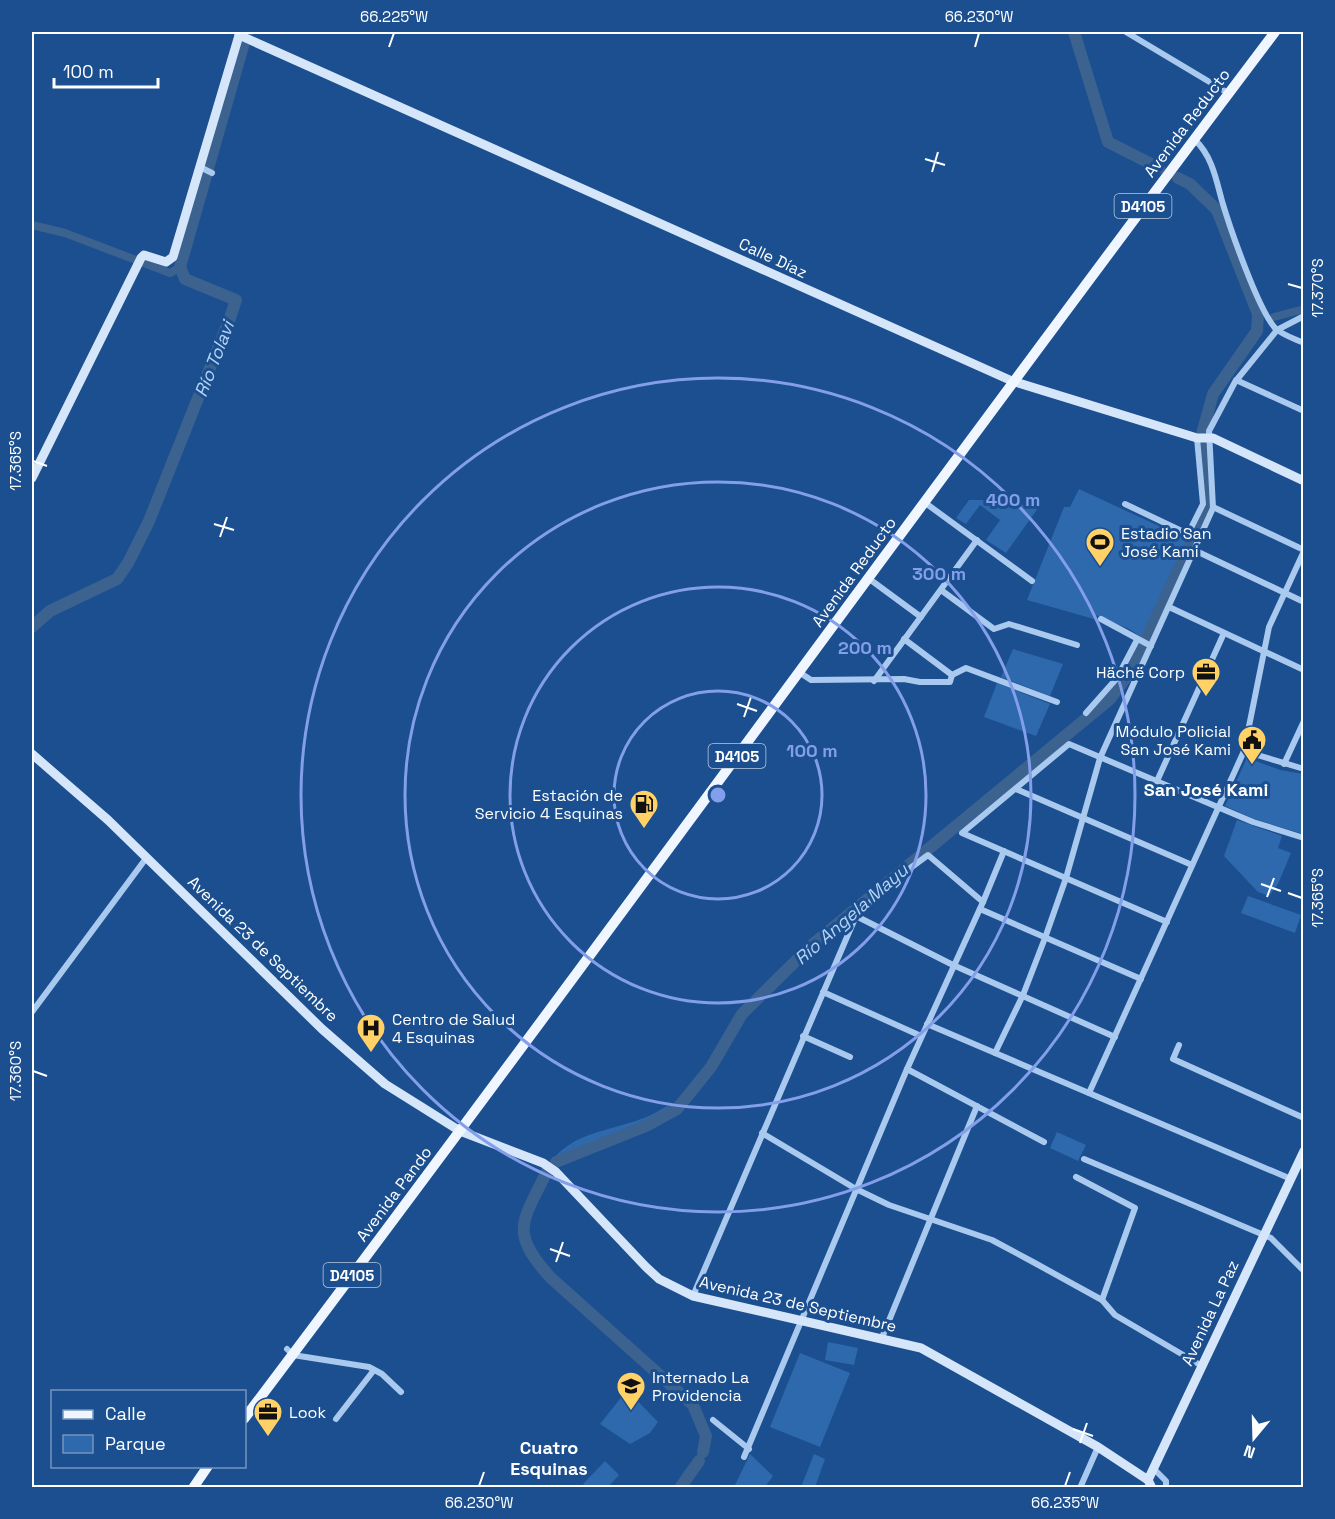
<svg xmlns="http://www.w3.org/2000/svg" width="1335" height="1519" viewBox="0 0 1335 1519" font-family="'Space Grotesk',sans-serif">
	<rect width="100%" height="100%" fill="#1b4f8f"/>
	<!-- green -->
	<g fill="#2e69ad">
		<polygon points="1079,489 1174,533 1188,536 1194,531 1200,533 1149,642 1129,629 1096,615 1094,619 1027,600 1064,507 1070,507"/>
		<polygon points="969,500 1000,500 1038,508 1006,553 986,540 1000,520 980,505 966,524 956,518"/>
		<polygon points="1013,649 1063,664 1050,696 1001,677"/>
		<polygon points="997,683 1050,704 1036,736 984,717"/>
		<polygon points="1247,758 1280,770 1303,774 1303,834 1254,819 1225,806"/>
		<polygon points="1237,820 1282,836 1278,848 1291,853 1278,884 1269,896 1258,892 1224,856"/>
		<polygon points="1248,896 1301,915 1295,933 1241,913"/>
		<path d="M671,1104C653,1127 581,1146 552,1161C573,1132 610,1131 641,1119C651,1116 661,1109 671,1104Z"/>
		<polygon points="1057,1132 1086,1145 1078,1161 1050,1148"/>
		<polygon points="828,1342 858,1348 854,1365 825,1360"/>
		<polygon points="800,1353 850,1373 820,1447 770,1427"/>
		<polygon points="627,1390 658,1422 650,1433 630,1444 600,1424"/>
		<polygon points="750,1454 773,1476 765,1487 734,1487"/>
		<polygon points="814,1454 825,1459 815,1487 801,1487"/>
		<polygon points="605,1461 619,1475 608,1487 587,1487 583,1484"/>
	</g>
	<g fill="none" stroke-linecap="round" stroke-linejoin="round">
		<!-- canal -->
		<g stroke="#3c6290" stroke-width="8">
			<polyline points="32,225 65,233 170,273 180,267"/>
			<polyline points="1274,317 1304,309"/>
		</g>
		<!-- river -->
		<g stroke="#3c6290" stroke-width="12">
			<polyline points="1074,32 1108,142 1159,168"/>
			<polyline points="1178,178 1190,184 1217,210 1258,314 1257,331 1213,394 1202,434"/>
			<polyline points="32,627 50,611 117,579 128,563 149,521 230,318 236,300 185,279 180,267 247,32"/>
			<polyline points="1147,637 1208,507 1203,445"/>
			<polyline points="556,1162 646,1126 677,1109 711,1067 742,1014 812,945 1110,699 1128,675 1140,649"/>
			<path d="M547,1171C523,1222 508,1231 551,1278L693,1405L706,1436L703,1452"/>
			<polyline points="680,1488 699,1461"/>
		</g>
		<!-- street -->
		<g stroke="#a9c9ee" stroke-width="6">
			<polyline points="1126,32 1228,93"/>
			<path d="M1195,140C1212,156 1216,179 1222,201C1230,228 1258,309 1275,328C1282,335 1295,339 1304,343"/>
			<polyline points="202,168 212,173"/>
			<polyline points="1236,380 1304,411"/>
			<polyline points="924,502 1032,581"/>
			<polyline points="1125,504 1188,534 1203,504 1197,438"/>
			<polyline points="1213,507 1304,550"/>
			<polyline points="1194,550 1304,602"/>
			<polyline points="868,578 921,617"/>
			<polyline points="941,590 994,629 1009,624 1077,645"/>
			<polyline points="1169,607 1304,670"/>
			<polyline points="1101,619 1151,646"/>
			<polyline points="904,639 952,675 966,668 1057,702"/>
			<polyline points="799,672 811,680 904,679 920,682 950,682 952,675"/>
			<polyline points="874,681 977,540"/>
			<polyline points="1086,713 1117,678 1137,640"/>
			<polyline points="1244,751 1304,769"/>
			<polyline points="1284,764 1304,721"/>
			<polyline points="1157,781 1224,633"/>
			<polyline points="1016,789 1192,865"/>
			<polyline points="980,909 1141,979"/>
			<polyline points="856,916 953,965 1115,1037"/>
			<polyline points="1167,922 962,833 1069,744 1253,822 1304,838"/>
			<polyline points="823,992 921,1036"/>
			<polyline points="32,1012 147,857"/>
			<polyline points="927,1024 1291,1179"/>
			<polyline points="803,1036 850,1057"/>
			<polyline points="1179,1045 1173,1059 1304,1118"/>
			<polyline points="995,1053 1023,995 1045,938 1066,878 1100,758 1213,508 1209,431 1235,382 1277,330 1304,316"/>
			<polyline points="907,1069 1044,1142"/>
			<polyline points="1089,1093 1244,751 1269,627 1304,551"/>
			<polyline points="762,1133 856,1189 889,1205 992,1240 1033,1262 1102,1300 1115,1315 1202,1366"/>
			<polyline points="1084,1159 1271,1238 1304,1271"/>
			<polyline points="1076,1177 1135,1208 1102,1300"/>
			<polyline points="693,1296 856,916 890,883 928,855 983,902"/>
			<polyline points="881,1340 977,1106"/>
			<polyline points="287,1349 293,1355 369,1367 382,1374 401,1392"/>
			<polyline points="336,1419 374,1370"/>
			<polyline points="713,1420 749,1449"/>
			<polyline points="744,1457 907,1069 983,902 1004,851"/>
			<polyline points="1153,1468 1166,1481 1166,1488"/>
			<polyline points="1080,1488 1098,1447"/>
		</g>
		<!-- secondary -->
		<g stroke="#d6e6fa" stroke-width="9">
			<polyline points="239,35 1012,381 1197,438 1213,438 1304,481"/>
			<polyline points="32,478 141,258 144,255 166,262 173,257 240,32"/>
			<polyline points="32,754 108,820 322,1029 385,1084 460,1131 543,1163 556,1172 646,1267 659,1279 693,1296 921,1348 1098,1447 1148,1480 1152,1488"/>
			<polyline points="1148,1480 1304,1151"/>
		</g>
		<!-- primary -->
		<g stroke="#f0f6ff" stroke-width="10">
			<path d="M244,1419C592,959 928,491 1275,32"/>
			<polyline points="193,1488 208,1466"/>
		</g>
	</g>
	<!-- ticks -->
	<path fill="none" stroke="#fff" stroke-width="2" d="M389,47L394,33M975,47L979,33M925,159L945,165M932,172L938,152M1288,284L1302,288M33,461L47,466M214,524L234,530M220,537L227,517M737,704L757,711M744,717L751,697M1261,884L1281,891M1288,893L1302,898M1267,897L1274,878M33,1071L47,1076M550,1249L570,1256M556,1262L563,1242M1073,1429L1093,1436M1080,1443L1087,1423M479,1486L484,1472M1065,1486L1070,1472"/>
	<!-- distance rings -->
	<g fill="none" stroke="#839eea" stroke-width="3">
		<circle cx="718" cy="795" r="104"/>
		<circle cx="718" cy="795" r="208"/>
		<circle cx="718" cy="795" r="313"/>
		<circle cx="718" cy="795" r="417"/>
	</g>
	<!-- icons -->
	<defs>
		<g id="stadium-pin" transform="scale(1.5)"><path d="M0 17L-7.5 6A9.5 9.5 0 1 1 7.5 6Z" fill="#ffd166" stroke="#1b4f8f"/><path d="M0-5a6.5 5 0 1 0 0 10a6.5 5 0 1 0 0-10ZM-3.5-1.8h7v3.6h-7Z" fill="#111"/></g>
		<g id="office-pin" transform="scale(1.5)"><path d="M0 17L-7.5 6A9.5 9.5 0 1 1 7.5 6Z" fill="#ffd166" stroke="#1b4f8f"/><path d="M-6-3h4V-5.5h4V-3h4V5H-6ZM-1-4.5V-3h2v-1.5ZM-6 0V1H6V0Z" fill="#111"/></g>
		<g id="civic-pin" transform="scale(1.5)"><path d="M0 17L-7.5 6A9.5 9.5 0 1 1 7.5 6Z" fill="#ffd166" stroke="#1b4f8f"/><path d="M-.6-6.5H3V-4.5H.6V-3L4-1V1h2V6H-6V1h2V-1L-.6-3ZM-1.2 2.5V6h2.4V2.5Z" fill="#111"/></g>
		<g id="fuel-pin" transform="scale(1.5)"><path d="M0 17L-7.5 6A9.5 9.5 0 1 1 7.5 6Z" fill="#ffd166" stroke="#1b4f8f"/><path d="M-5.5-6h7V0h2V4h1.3V-2.5L3-4.5l.8-.8L6-3V5H2.5V1h-1V6h-7ZM-4.2-4.7v3.2H.2V-4.7Z" fill="#111"/></g>
		<g id="hospital-pin" transform="scale(1.5)"><path d="M0 17L-7.5 6A9.5 9.5 0 1 1 7.5 6Z" fill="#ffd166" stroke="#1b4f8f"/><path d="M-5-5h3v3.5h4V-5h3V5h-3V1.5h-4V5h-3Z" fill="#111"/></g>
		<g id="school-pin" transform="scale(1.5)"><path d="M0 17L-7.5 6A9.5 9.5 0 1 1 7.5 6Z" fill="#ffd166" stroke="#1b4f8f"/><path d="M0-5L7-2L0 1L-7-2ZM-4 1L0 2.5L4 1V4Q0 6-4 4Z" fill="#111"/></g>
	</defs>
	<g fill-rule="evenodd">
		<use href="#stadium-pin" x="1100" y="542"/>
		<use href="#office-pin" x="1206" y="672"/>
		<use href="#civic-pin" x="1252" y="740"/>
		<use href="#fuel-pin" x="644" y="804"/>
		<use href="#hospital-pin" x="371" y="1028"/>
		<use href="#school-pin" x="631" y="1386"/>
		<use href="#office-pin" x="268" y="1412"/>
	</g>
	<g text-anchor="middle" dominant-baseline="central" stroke-width="6" stroke-linejoin="round" paint-order="stroke">
		<!-- shield labels -->
		<g fill="#1b4f8f" stroke="#bbcadd" stroke-width="1.5">
			<rect x="1114.5" y="194" width="57" height="24" rx="4.5"/>
			<rect x="708.5" y="744" width="57" height="24" rx="4.5"/>
			<rect x="323.5" y="1263" width="57" height="24" rx="4.5"/>
		</g>
		<g font-size="15" font-weight="bold" fill="#fff">
			<text x="1143" y="206">D4105</text>
			<text x="737" y="756">D4105</text>
			<text x="352" y="1275">D4105</text>
		</g>
		<!-- street labels -->
		<g font-size="16" fill="#fff" stroke="#1b4f8f">
			<text transform="translate(1187 123) rotate(-53)">Avenida Reducto</text>
			<text transform="translate(773 258) rotate(25)">Calle Díaz</text>
			<text transform="translate(854 572) rotate(-54)">Avenida Reducto</text>
			<text transform="translate(263 949) rotate(44)">Avenida 23 de Septiembre</text>
			<text transform="translate(394 1194) rotate(-53)">Avenida Pando</text>
			<text transform="translate(798 1304) rotate(13)">Avenida 23 de Septiembre</text>
			<text transform="translate(1210 1313) rotate(-65)">Avenida La Paz</text>
		</g>
		<!-- poi labels -->
		<g font-size="16" fill="#fff" stroke="#1b4f8f" text-anchor="start">
			<text x="1121" y="533">Estadio San<tspan x="1121" dy="18">José Kami</tspan></text>
			<text x="1185" y="672" text-anchor="end">Hächë Corp</text>
			<text x="1231" y="731" text-anchor="end">Módulo Policial<tspan x="1231" dy="18">San José Kami</tspan></text>
			<text x="623" y="795" text-anchor="end">Estación de<tspan x="623" dy="18">Servicio 4 Esquinas</tspan></text>
			<text x="392" y="1019">Centro de Salud<tspan x="392" dy="18">4 Esquinas</tspan></text>
			<text x="652" y="1377">Internado La<tspan x="652" dy="18">Providencia</tspan></text>
			<text x="289" y="1412">Look</text>
		</g>
		<!-- water labels -->
		<g font-size="18" font-style="italic" fill="#b5d3f5" stroke="#1b4f8f">
			<text transform="translate(214 359) rotate(-69)">Río Tolavi</text>
			<text transform="translate(851 914) rotate(-41)">Río Angela Mayu</text>
		</g>
		<!-- neighbourhood labels -->
		<g font-size="18" font-weight="bold" fill="#fff" stroke="#1b4f8f">
			<text x="1206" y="789">San José Kami</text>
			<text x="549" y="1447">Cuatro<tspan x="549" dy="21">Esquinas</tspan></text>
		</g>
	</g>
	<circle cx="718" cy="795" r="9" fill="#839eea" stroke="#1b4f8f" stroke-width="3"/>
	<g font-size="18" text-anchor="middle" font-weight="bold" fill="#839eea" stroke="#1b4f8f" stroke-width="6" stroke-linejoin="round" paint-order="stroke">
		<text x="1013" y="506">400 m</text>
		<text x="939" y="580">300 m</text>
		<text x="865" y="654">200 m</text>
		<text x="812" y="757">100 m</text>
	</g>
	<!-- border -->
	<rect width="1335" height="1519" fill="none" stroke="#1b4f8f" stroke-width="66"/>
	<!-- legend -->
	<rect x="51" y="1390" width="195" height="78" fill="#1b4f8f" stroke="#7695bc" stroke-width="1.5"/>
	<rect x="63" y="1410" width="30" height="9" fill="#f0f6ff" stroke="#7695bc" stroke-width="1.5"/>
	<text x="105" y="1420" font-size="18" fill="#ffffff">Calle</text>
	<rect x="63" y="1435" width="30" height="18" fill="#2e69ad" stroke="#7695bc" stroke-width="1.5"/>
	<text x="105" y="1450" font-size="18" fill="#ffffff">Parque</text>
	<!-- north arrow -->
	<g transform="translate(1254 1438) rotate(199)" stroke="#1b4f8f" stroke-width="4.5" paint-order="stroke">
	<path d="M0-4.5L10 22L0 15L-10 22Z" fill="#ffffff"/>
	<text y="-9" font-size="16" font-weight="bold" text-anchor="middle" fill="#ffffff">N</text>
	</g>
	<!-- scale -->
	<path d="M54 78v9h104v-9" fill="none" stroke="#ffffff" stroke-width="3"/>
	<text x="63" y="78" font-size="18" fill="#ffffff" stroke="#1b4f8f" stroke-width="4.5" paint-order="stroke">100 m</text>
	<rect x="33" y="33" width="1269" height="1453" fill="none" stroke="#fff" stroke-width="2"/>
	<g font-size="15" text-anchor="middle" fill="#fff">
		<text x="394" y="22">66.225°W</text>
		<text x="979" y="22">66.230°W</text>
		<text transform="translate(1318 288) rotate(-90)" y="5">17.370°S</text>
		<text transform="translate(16 461) rotate(-90)" y="5">17.365°S</text>
		<text transform="translate(1318 898) rotate(-90)" y="5">17.365°S</text>
		<text transform="translate(16 1071) rotate(-90)" y="5">17.360°S</text>
		<text x="479" y="1508">66.230°W</text>
		<text x="1065" y="1508">66.235°W</text>
	</g>
</svg>
